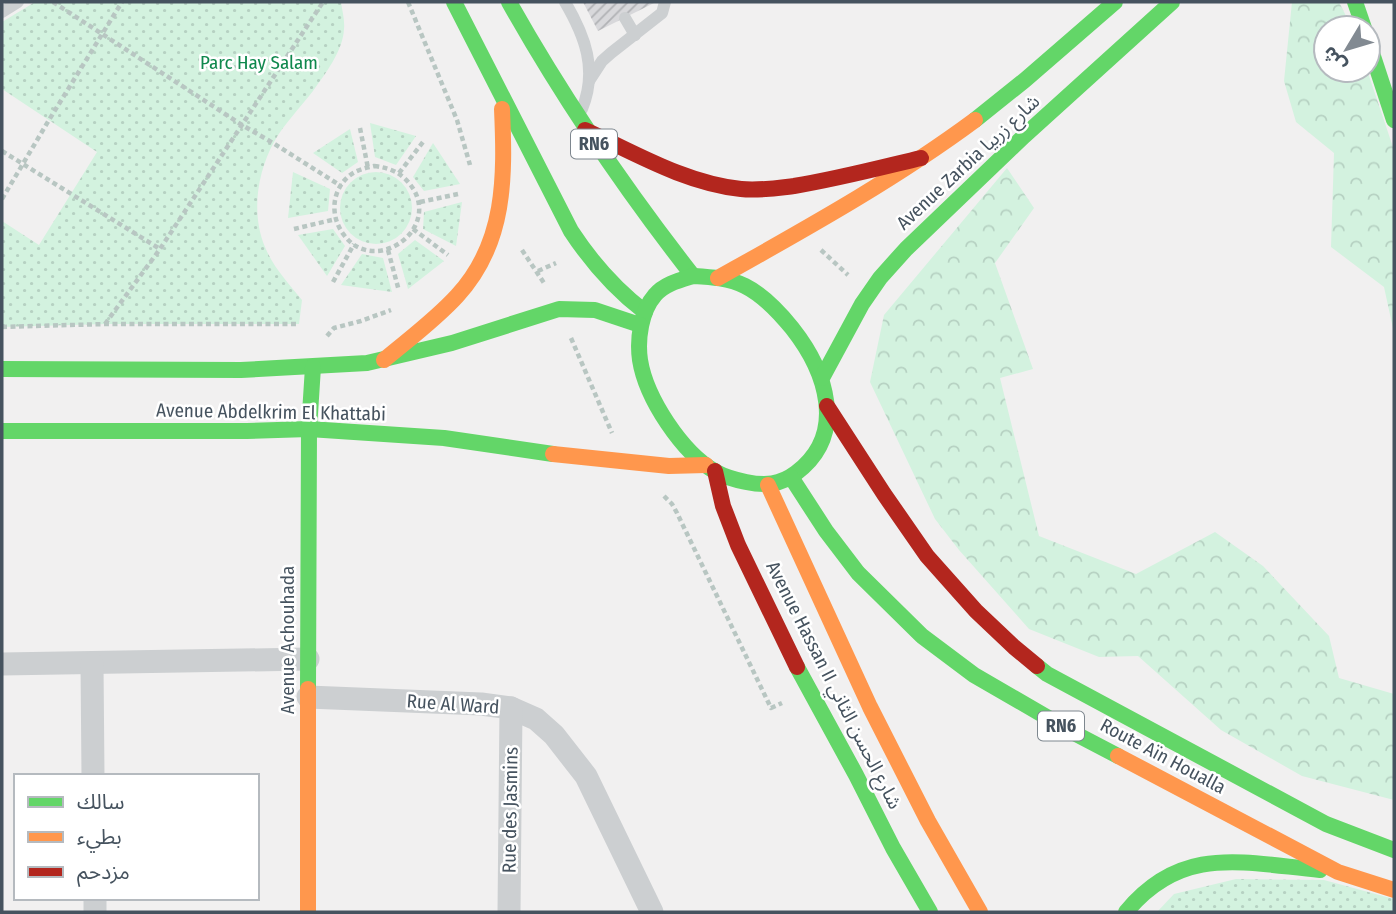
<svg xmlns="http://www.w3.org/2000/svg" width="1396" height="914" viewBox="0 0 1396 914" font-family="'Fira Sans Condensed','Noto Sans Arabic',sans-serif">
	<defs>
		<pattern id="green-dots" width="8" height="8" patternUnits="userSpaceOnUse" patternTransform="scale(1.75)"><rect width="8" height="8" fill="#d3f2df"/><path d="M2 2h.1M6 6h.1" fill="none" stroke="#b6d1c2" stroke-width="1.8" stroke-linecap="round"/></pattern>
		<pattern id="forest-crowns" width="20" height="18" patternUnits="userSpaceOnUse" patternTransform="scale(1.75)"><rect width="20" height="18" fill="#d3f2df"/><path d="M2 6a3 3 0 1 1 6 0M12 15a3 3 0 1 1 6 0" fill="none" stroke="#b6d1c2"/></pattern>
		<pattern id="building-hatch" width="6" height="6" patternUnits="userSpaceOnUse" patternTransform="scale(1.75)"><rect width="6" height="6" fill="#d8d8db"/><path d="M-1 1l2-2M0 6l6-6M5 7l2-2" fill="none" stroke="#b1b2b5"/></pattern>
	</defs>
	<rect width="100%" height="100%" fill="#f1f0f0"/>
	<!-- green -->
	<g fill="url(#green-dots)">
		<path d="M35,2H341C342,10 345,20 344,29C343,51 325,74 313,91C300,108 284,124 274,142C257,173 251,214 265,247C273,267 289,284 302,300L299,324H105L2,327V221L39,245L97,152L2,89V22Z"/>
		<polygon points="370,123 416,136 396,165 375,157"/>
		<polygon points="350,129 358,162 342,173 313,153"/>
		<polygon points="433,143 460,184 424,191 413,177"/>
		<circle cx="376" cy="208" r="36"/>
		<polygon points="293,172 330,189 328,211 288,218"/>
		<polygon points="462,202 456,246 423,229 424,212"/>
		<polygon points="333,229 345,246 327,276 298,235"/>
		<polygon points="415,240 444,261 408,289 398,254"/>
		<polygon points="362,254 383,258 392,292 341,285"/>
		<polygon points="1236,879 1324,880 1394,899 1394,912 1157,912 1174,894"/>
	</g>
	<!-- forest -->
	<g fill="url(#forest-crowns)">
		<polygon points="1292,2 1339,2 1352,28 1326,28 1326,70 1367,70 1394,150 1394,333 1384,287 1331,247 1334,153 1296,122 1284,81"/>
		<polygon points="1007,168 1034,208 995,263 1033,369 1000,378 1039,536 1136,574 1215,532 1263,566 1329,636 1339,678 1394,694 1394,800 1302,776 1221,730 1138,656 1099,657 1029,629 959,550 935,519 870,382 884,315"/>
	</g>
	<!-- building -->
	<polygon fill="url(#building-hatch)" points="583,2 656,2 598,31"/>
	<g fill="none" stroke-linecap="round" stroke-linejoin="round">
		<!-- path -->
		<g stroke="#b8c6c2" stroke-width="4.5" stroke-dasharray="5 3.5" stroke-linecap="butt">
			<polyline points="53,2 242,125 273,143 341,186"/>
			<polyline points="408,2 457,120 470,165"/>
			<polyline points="360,128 368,168"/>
			<polyline points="2,151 160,249"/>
			<path d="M374,166C392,168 404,174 414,190C438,233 373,275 344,235C330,217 331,191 349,176C356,170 365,168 374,166Z"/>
			<polyline points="399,173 423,142"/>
			<polyline points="2,199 49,120 122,2"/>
			<polyline points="420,202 458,194"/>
			<polyline points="294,229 336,219"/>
			<polyline points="413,229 448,255"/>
			<polyline points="388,250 399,291"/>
			<polyline points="522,250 544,283"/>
			<polyline points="821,250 848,275"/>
			<polyline points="538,271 556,263"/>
			<polyline points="333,282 354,244"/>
			<polyline points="105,324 160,249 323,2"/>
			<polyline points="2,327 105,324 299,324"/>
			<polyline points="327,336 334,328 361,321 391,310"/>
			<polyline points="571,338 612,433"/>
			<polyline points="664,496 672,504 677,513 771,708 782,703"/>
		</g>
		<!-- lane -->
		<g stroke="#cccfd1" stroke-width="12">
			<path d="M565,2C585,36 598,70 582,109"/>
			<polyline points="2,12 18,2"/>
			<polyline points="625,18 635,35"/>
			<polyline points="589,81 602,61 611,53 662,13 665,2"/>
		</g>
		<!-- street -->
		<g stroke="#cccfd1" stroke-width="23">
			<polyline points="2,664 308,659"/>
			<polyline points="92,664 93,776"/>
			<polyline points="308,697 481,704 511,708 536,719 554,735 586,776 652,912"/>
			<polyline points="95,898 95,912"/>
			<polyline points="509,912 511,708"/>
		</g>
		<!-- fast -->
		<g stroke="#63d668" stroke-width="16">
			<path d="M454,2L571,231C592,263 615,289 645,312"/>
			<path d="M509,2C563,98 625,189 693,276"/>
			<polyline points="1355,2 1364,28"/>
			<polyline points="1368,41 1394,120"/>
			<polyline points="975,120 1025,80 1115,2"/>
			<path d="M693,276C710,277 729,278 745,286C763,295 779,312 792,328C826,371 848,434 796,473C780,485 765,486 746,482C736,480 725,477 716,472C682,453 646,398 640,360C637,339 641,311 655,295C664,284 680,280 693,276Z"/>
			<polyline points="2,369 241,370 367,363 452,343 559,309 595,310 640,325"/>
			<polyline points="822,378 862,304 880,278 906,249 1024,136 1172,2"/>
			<polyline points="2,431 247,431 309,429 444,438 553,454"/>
			<polyline points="791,477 826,531 858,573 922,636 974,675 1074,733 1118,756"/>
			<polyline points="1037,666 1047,674 1326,824 1394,850"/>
			<polyline points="797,667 856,775 893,848 930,912"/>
			<polyline points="308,689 309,429 313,367"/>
			<path d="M1126,912C1182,844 1243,863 1320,870"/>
		</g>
		<!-- slow -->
		<g stroke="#ff974d" stroke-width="16">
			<path d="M718,278C805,229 894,180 975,120"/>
			<path d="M384,360C409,339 435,320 457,296C506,243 505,177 502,109"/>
			<polyline points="553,454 669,466 706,465"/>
			<polyline points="768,485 870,707 928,821 980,912"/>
			<polyline points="1118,756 1338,872 1394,890"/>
			<polyline points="308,912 308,689"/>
		</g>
		<!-- jam -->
		<g stroke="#b3261e" stroke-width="16">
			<path d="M585,130C635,153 685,183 741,189C759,191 777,188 794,186C837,179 879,168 921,158"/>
			<polyline points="827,406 884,494 927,556 976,611 1014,647 1037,666"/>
			<polyline points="715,471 723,506 738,545 797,667"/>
		</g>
	</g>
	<g text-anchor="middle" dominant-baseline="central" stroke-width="5" stroke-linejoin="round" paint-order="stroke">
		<!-- shield labels -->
		<g fill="#fff" stroke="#7e878f" stroke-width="2">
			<rect x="571" y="129.5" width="46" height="29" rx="5"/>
			<rect x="1038" y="711.5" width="46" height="29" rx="5"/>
		</g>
		<g font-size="18" font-weight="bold" fill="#46535f">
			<text x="594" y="144">RN6</text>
			<text x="1061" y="726">RN6</text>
		</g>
		<!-- park labels -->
		<g font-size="19" fill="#0f884d" stroke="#fff">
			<text x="259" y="62">Parc Hay Salam</text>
		</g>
		<!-- street labels -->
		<g font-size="19" fill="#46535f" stroke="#fff">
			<text transform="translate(968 162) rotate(-43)">Avenue Zarbia شارع زربيا</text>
			<text transform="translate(271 412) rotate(1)">Avenue Abdelkrim El Khattabi</text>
			<text transform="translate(287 640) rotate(-90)">Avenue Achouhada</text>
			<text transform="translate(834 685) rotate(63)">Avenue Hassan II شارع الحسن الثاني</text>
			<text transform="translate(453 704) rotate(4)">Rue Al Ward</text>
			<text transform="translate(1163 756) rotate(28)">Route Aïn Houalla</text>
			<text transform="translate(510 810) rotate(-89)">Rue des Jasmins</text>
		</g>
	</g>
	<!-- border -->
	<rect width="1396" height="914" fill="none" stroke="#46535f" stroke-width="7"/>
	<!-- legend -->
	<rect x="14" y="774" width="245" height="126" fill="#ffffff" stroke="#b5babf" stroke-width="2"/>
	<rect x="28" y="797" width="35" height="10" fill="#63d668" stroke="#b5babf" stroke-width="2"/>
	<text x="77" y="809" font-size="21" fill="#46535f">سالك</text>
	<rect x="28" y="832" width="35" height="10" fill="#ff974d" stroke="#b5babf" stroke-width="2"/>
	<text x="77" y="844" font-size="21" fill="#46535f">بطيء</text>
	<rect x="28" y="867" width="35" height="10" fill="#b3261e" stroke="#b5babf" stroke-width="2"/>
	<text x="77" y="879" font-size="21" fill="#46535f">مزدحم</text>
	<!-- north arrow -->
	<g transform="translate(1347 49) rotate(232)"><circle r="33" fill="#ffffff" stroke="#b5babf" stroke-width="2"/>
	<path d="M0-5L12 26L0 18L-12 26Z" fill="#828a92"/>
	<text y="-10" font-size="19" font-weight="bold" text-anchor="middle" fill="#46535f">ش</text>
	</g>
</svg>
